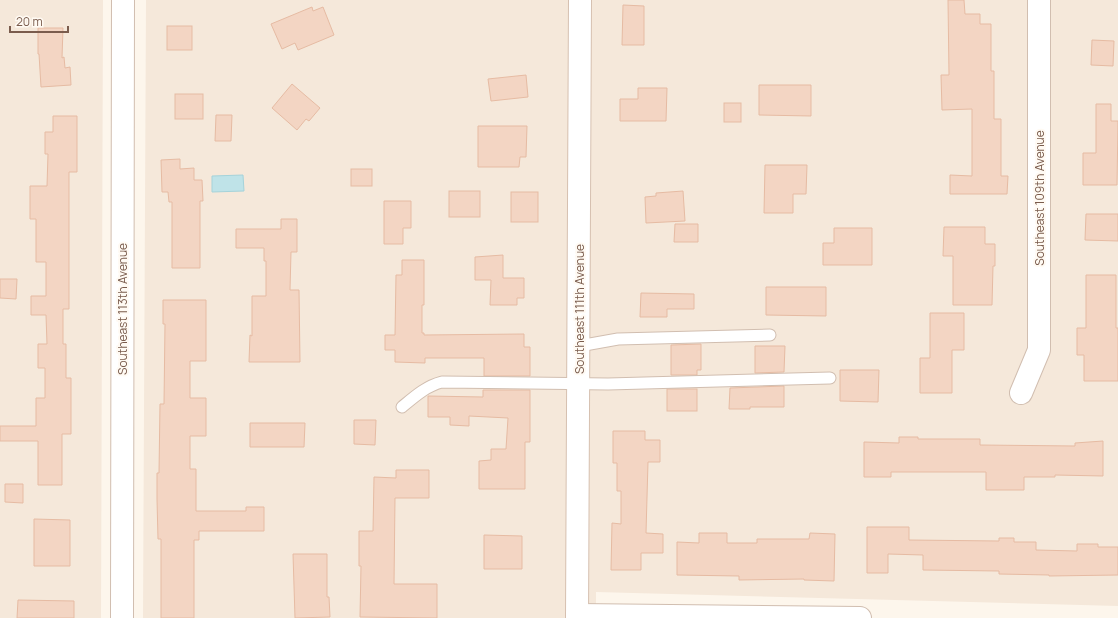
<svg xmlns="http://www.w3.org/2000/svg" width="1118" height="618" viewBox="0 0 1118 618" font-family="Manrope,sans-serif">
	<rect width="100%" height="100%" fill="#fdf6ec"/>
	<!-- residential -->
	<g fill="#f5e8da">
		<polygon points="0,0 103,0 101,618 0,618"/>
		<polygon points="146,0 1118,0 1118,606 596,592 596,618 143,618"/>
	</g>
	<!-- water -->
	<polygon fill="#bfe3e8" stroke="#a5d3da" points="243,175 244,191 212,192 212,176"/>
	<!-- building -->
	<g fill="#f3d5c3" stroke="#e6bba3">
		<polygon points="948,0 964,0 965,14 980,14 980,24 991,24 991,71 994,71 994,119 1001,119 1001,176 1008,176 1007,194 950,194 950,175 972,176 972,109 942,110 941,75 949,75"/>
		<polygon points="623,5 644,6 644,45 622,45"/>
		<polygon points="312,7 313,11 323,7 334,35 298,50 295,43 282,49 271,24"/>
		<rect x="167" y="26" width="25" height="24"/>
		<polygon points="38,28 63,28 62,58 64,57 65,68 70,67 71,85 41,87 39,54 38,54"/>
		<polygon points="1092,40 1114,41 1113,66 1091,65"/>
		<polygon points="526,75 528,97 491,101 488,79"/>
		<polygon points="292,84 320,108 309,121 306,119 297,130 272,108"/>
		<polygon points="759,85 811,85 811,116 759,115"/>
		<polygon points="638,88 667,88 666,121 620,121 620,99 638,99"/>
		<rect x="175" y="94" width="28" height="25"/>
		<rect x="724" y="103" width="17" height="19"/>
		<polygon points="1096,104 1111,104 1111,121 1118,121 1117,185 1083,185 1083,153 1096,153"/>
		<polygon points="216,115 232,115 231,141 215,141"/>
		<polygon points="53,116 77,116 77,172 69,172 69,309 63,309 63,344 66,344 66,378 71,378 71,434 62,434 62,485 38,485 38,441 0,441 0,426 36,426 36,398 45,398 45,368 38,368 38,344 47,344 46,315 31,315 31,296 46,296 46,262 36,262 36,219 30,219 30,186 47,186 48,154 45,154 45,132 53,132"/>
		<polygon points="478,126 527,126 526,157 520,157 519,167 478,167"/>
		<polygon points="180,159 180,169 194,168 194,180 202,180 203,201 200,201 200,268 172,268 172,202 169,202 168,192 162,192 161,160"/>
		<polygon points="765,165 807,165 806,194 793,194 793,213 764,213"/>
		<rect x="351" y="169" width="21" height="17"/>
		<rect x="449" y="191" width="31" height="26"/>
		<polygon points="683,191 685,221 646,223 645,197 656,196 656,193"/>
		<rect x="511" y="192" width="27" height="30"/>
		<polygon points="384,201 411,201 411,228 403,228 403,244 384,244"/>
		<polygon points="1086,214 1118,214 1118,241 1085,240"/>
		<polygon points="281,219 297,219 297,252 291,252 290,290 299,290 300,362 249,362 250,335 252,336 252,296 266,296 266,261 264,261 264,248 236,248 236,229 281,229"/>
		<polygon points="675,224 698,224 698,242 674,242"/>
		<polygon points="944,227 985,227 985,244 995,244 995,266 993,266 992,305 953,305 953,256 943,256"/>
		<polygon points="834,228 872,228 872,265 823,265 823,243 834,243"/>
		<polygon points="503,255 503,278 524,278 524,298 517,298 517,305 490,305 491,280 475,280 475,257"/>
		<polygon points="402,260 424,260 424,305 422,305 422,333 424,333 424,335 524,334 524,347 530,347 530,376 484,376 484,358 425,358 425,363 395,362 395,350 385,350 385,335 395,335 396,275 402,275"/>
		<polygon points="1086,275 1116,275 1116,328 1118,328 1118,381 1084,381 1084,355 1077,355 1077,328 1086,328"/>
		<polygon points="0,279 17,279 16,299 0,298"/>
		<polygon points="766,287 826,287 826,316 766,315"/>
		<polygon points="641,293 694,294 694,309 667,309 667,317 640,317"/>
		<polygon points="163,300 206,300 206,361 190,361 190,398 206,398 206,436 190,436 190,469 196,469 196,511 246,511 246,507 264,507 264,531 199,531 199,540 194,540 194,618 161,618 161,539 158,539 157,499 157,473 159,473 160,404 164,404 165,324 163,324"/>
		<polygon points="930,313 964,313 964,350 952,350 952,393 920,393 920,358 930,358"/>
		<polygon points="701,344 701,370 697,370 697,375 671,375 671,345"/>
		<polygon points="755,346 785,346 784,372 755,373"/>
		<polygon points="840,370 879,370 878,402 840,401"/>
		<polygon points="784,386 784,407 750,407 750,409 729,409 730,388"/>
		<rect x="667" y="389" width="30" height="22"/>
		<polygon points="483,390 530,390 530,442 525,442 525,489 479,489 479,461 491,460 491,449 506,449 508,418 469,416 469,426 450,425 450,417 428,417 428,396 483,397"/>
		<polygon points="354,420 376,420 375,445 354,444"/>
		<polygon points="250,423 305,423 304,447 250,447"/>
		<polygon points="613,431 645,431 645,440 660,440 660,462 648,462 646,533 663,534 663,553 641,553 641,570 611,570 612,523 621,524 621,491 617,491 617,463 613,463"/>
		<polygon points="899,437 918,437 918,439 980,439 980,445 1075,446 1075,443 1103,441 1103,476 1055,475 1055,477 1024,477 1024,490 986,490 986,472 891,472 891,477 864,477 864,442 899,443"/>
		<polygon points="396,470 429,470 429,498 395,498 394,584 437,584 437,618 360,617 361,566 359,566 359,531 373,531 374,477 396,478"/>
		<polygon points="5,484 23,484 23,503 5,502"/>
		<polygon points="34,519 70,520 70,566 34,566"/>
		<polygon points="867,527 909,527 909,540 999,541 999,538 1014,538 1014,542 1036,542 1036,550 1077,551 1077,544 1098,544 1098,547 1118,547 1118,575 1049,576 1049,575 999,574 999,571 923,570 923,555 888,554 888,573 867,573"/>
		<polygon points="699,533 727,533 727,543 757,543 757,539 809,539 810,533 835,534 834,581 804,580 804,579 739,580 739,576 677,575 677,542 699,543"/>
		<polygon points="484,535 522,536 522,569 484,569"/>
		<polygon points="293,554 327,554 327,597 329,597 330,617 295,618"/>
		<polygon points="18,600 74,601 74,618 17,618"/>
	</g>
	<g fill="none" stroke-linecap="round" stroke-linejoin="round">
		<!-- lane casing -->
		<g stroke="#d1beb0" stroke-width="13">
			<g id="lane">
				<polyline points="579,346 618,339 770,335"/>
				<path d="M402,407C414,397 426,386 442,382L608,384L830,378"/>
			</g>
		</g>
		<!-- street casing -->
		<g stroke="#d1beb0" stroke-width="24">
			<g id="street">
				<polyline points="1021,393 1039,350 1039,0"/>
				<polyline points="577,615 860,618"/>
				<polyline points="122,618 123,0"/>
			</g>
		</g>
		<!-- secondary casing -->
		<g stroke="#d6c0b0" stroke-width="24">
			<polyline id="secondary" points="577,618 580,0"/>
		</g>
		<!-- lane -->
		<use href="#lane" stroke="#fff" stroke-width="11"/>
		<!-- street -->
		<use href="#street" stroke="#fff" stroke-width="22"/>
		<!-- secondary -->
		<use href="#secondary" stroke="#fff" stroke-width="22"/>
	</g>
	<g text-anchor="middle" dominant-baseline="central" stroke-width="4" stroke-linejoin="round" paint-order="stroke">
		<!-- street labels -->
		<g font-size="12" fill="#7a5c4d" stroke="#fffaf3">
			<text transform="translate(1039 198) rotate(-90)">Southeast 109th Avenue</text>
			<text transform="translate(122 309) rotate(-90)">Southeast 113th Avenue</text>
			<text transform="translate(579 309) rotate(-90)">Southeast 111th Avenue</text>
		</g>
	</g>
	<!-- scale -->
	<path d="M10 26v6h58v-6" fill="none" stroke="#7a5c4d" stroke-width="2"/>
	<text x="16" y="26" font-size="12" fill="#7a5c4d" stroke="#fffaf3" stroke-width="3" paint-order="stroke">20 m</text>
</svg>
